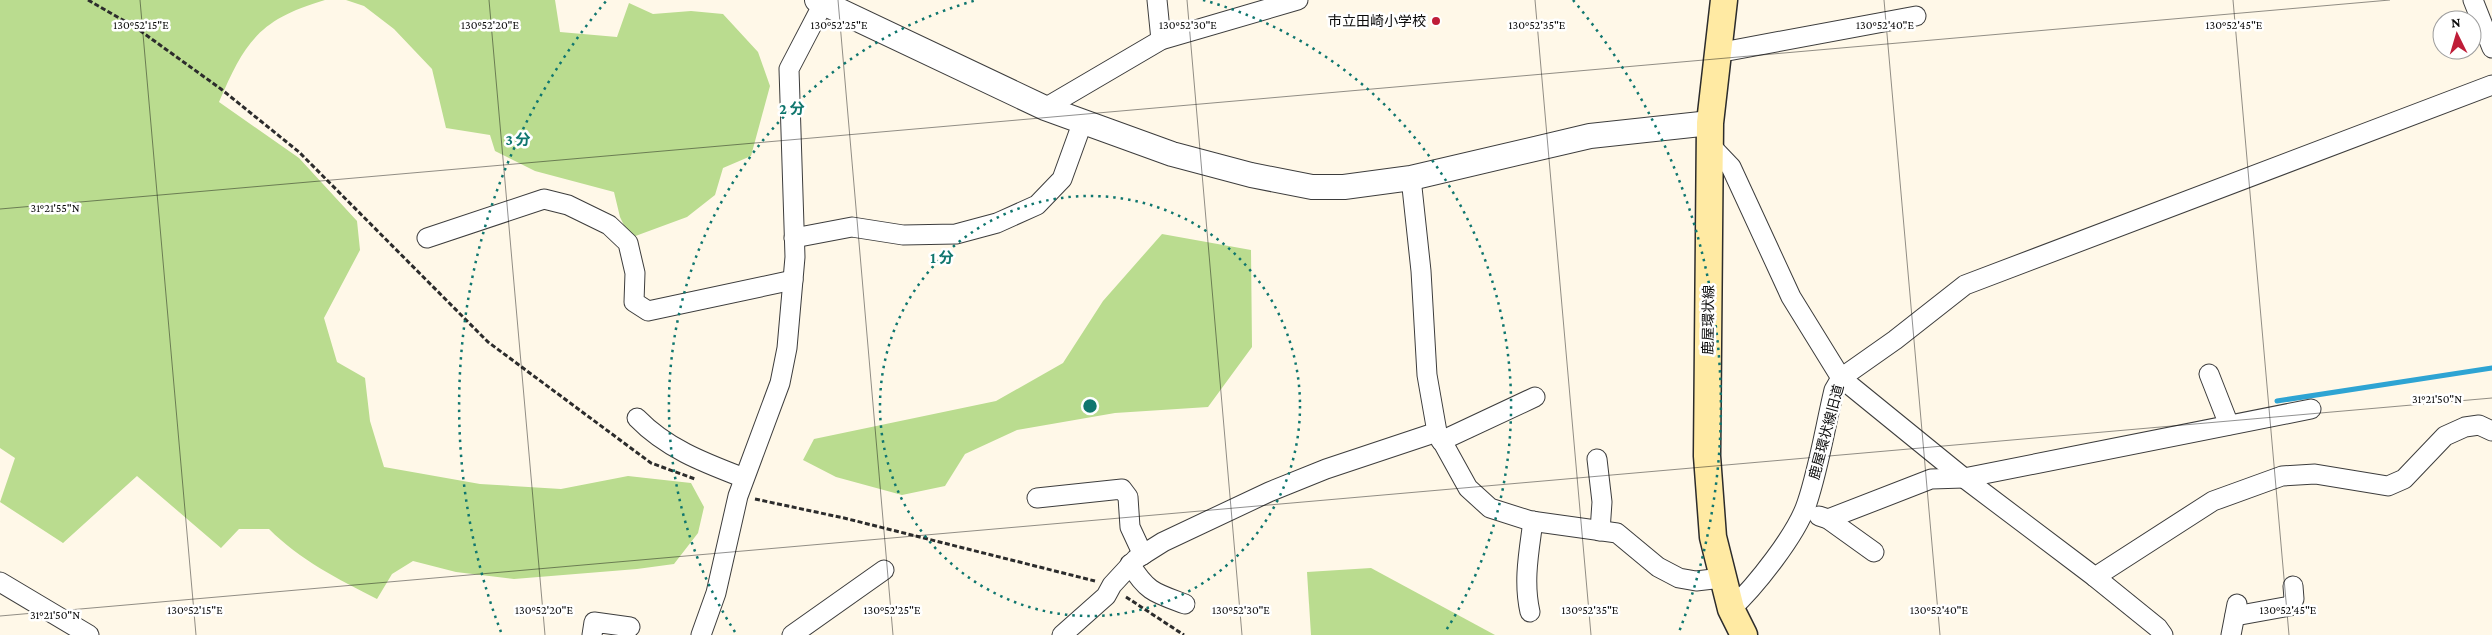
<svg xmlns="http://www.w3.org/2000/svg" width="2492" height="635" viewBox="0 0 2492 635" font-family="'Crimson Pro','Noto Sans JP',serif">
	<rect width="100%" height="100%" fill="#fff8e8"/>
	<!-- forest -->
	<g fill="#badc8f">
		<path d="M0,0H325C260,19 245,41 219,102L299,158L357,221L360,250L324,318L337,362L365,378L370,421L384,467L480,484L561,489L628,476L691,483L704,507L698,533L674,564L637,569L514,579L456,572L413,561L392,574L377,599C338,579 300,560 269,529H239L221,548L137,476L63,543L0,502L15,458L0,448Z"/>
		<polygon points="346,0 555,0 560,32 617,37 629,3 653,14 691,11 723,14 758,52 770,86 751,156 723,168 715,195 687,217 630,238 620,217 614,192 535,171 495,151 490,135 446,128 432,69 394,29 364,6"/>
		<polygon points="1162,234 1251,250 1252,347 1208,407 1115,413 1017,430 965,454 945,486 902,495 836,477 803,460 814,439 996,401 1063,363 1103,301"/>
		<polygon points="1371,568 1495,635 1311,635 1307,572"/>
	</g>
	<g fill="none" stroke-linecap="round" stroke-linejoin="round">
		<!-- stream -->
		<polyline stroke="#2ea4d3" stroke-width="5" points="2277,401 2492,368"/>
		<!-- minor casing -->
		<g stroke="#3d3d3d" stroke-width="21">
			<g id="minor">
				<polyline points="1157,0 1161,40"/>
				<polyline points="2473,0 2492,48"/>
				<polyline points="1717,53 1916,16"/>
				<polyline points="1045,108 1161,40 1298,0"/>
				<polyline points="1710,145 1731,167 1791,297 1841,378 1964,478 2095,577 2213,501 2282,476 2315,474 2388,486 2404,479 2445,436 2465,427 2479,425 2492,431"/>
				<polyline points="1411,178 1421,271 1427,375 1437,432 1468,488 1490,508 1531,521 1617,533 1658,567 1679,578 1696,581 1722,578"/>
				<polyline points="427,238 544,199 568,205 609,225 628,243 635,273 634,302 648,311 793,280"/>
				<polyline points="794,238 852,227 903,235 956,234 997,223 1037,205 1062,179 1083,121"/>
				<polyline points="2209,374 2229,425"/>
				<path d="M637,418C667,449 705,463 744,478"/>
				<polyline points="1441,441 1535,397"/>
				<polyline points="1597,459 1602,502 1600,531"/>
				<polyline points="1037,498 1122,489 1128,497 1130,527 1143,555"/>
				<polyline points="1819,516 1828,519 1874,552"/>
				<polyline points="1828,519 1931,479 1964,478 2311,409"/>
				<path d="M1130,564C1147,592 1155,593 1185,604"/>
				<polyline points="2095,577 2158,628 2163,635"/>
				<polyline points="0,582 89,635"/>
				<path d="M1731,609C1755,587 1797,534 1807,503C1819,467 1825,428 1834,390L1841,378L1895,340L1965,285L2492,85"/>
				<path d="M1530,612C1523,581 1529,552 1533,521"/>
				<polyline points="2235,616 2290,606 2294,599 2293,586"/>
				<polyline points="592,635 594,622 630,627"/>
				<polyline points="701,635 716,593 738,496 780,383 787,348 795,257 789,69 825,0"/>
				<polyline points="792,635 884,570"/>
				<polyline points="1062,635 1106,596 1112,585 1136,559 1163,542 1269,492 1326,469 1437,432"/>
				<polyline points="2231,635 2237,604"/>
			</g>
		</g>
		<!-- tertiary casing -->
		<g stroke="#3d3d3d" stroke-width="26">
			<polyline id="tertiary" points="817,0 1045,108 1172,154 1251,175 1312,187 1344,187 1411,178 1590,136 1710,123"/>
		</g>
		<!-- secondary casing -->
		<g stroke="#2c2c2c" stroke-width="29">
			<polyline id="secondary" points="1724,0 1710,123 1707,456 1713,537 1731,609 1744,635"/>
		</g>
		<!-- path -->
		<g stroke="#2c2c2c" stroke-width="3" stroke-dasharray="5 2.5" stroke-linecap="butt">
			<polyline points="88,0 135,27 221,89 299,152 488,342 651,463 695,479"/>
			<polyline points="755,499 844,518 1095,581"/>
			<polyline points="1126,597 1184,635"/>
		</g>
		<!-- minor -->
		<use href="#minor" stroke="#fff" stroke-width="19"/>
		<!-- tertiary -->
		<use href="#tertiary" stroke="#fff" stroke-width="24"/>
		<!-- secondary -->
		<use href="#secondary" stroke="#ffeaa3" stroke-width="26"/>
	</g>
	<!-- ticks -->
	<path fill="none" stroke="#0a0a0a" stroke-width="1" stroke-opacity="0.45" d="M140,0L196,635M489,0L545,635M838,0L893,635M1187,0L1242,635M1535,0L1591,635M1884,0L1940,635M2233,0L2289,635M0,209L2390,0M0,616L2492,398"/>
	<!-- distance rings -->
	<g fill="none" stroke="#0f766e" stroke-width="2.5" stroke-dasharray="2.5 5">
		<circle cx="1090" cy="406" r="210"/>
		<path d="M735 632A421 421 0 0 1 977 0M1203 0A421 421 0 0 1 1445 632"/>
		<path d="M501 632A631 631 0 0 1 607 0M1573 0A631 631 0 0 1 1679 632"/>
	</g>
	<!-- markers -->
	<circle fill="#bf1d38" stroke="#fff" stroke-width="2" cx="1436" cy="21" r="5"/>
	<g text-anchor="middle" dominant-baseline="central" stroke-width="5" stroke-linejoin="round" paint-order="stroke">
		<!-- poi labels -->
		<g font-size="14" fill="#0a0a0a" stroke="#fff" text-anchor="end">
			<text x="1426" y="21">市立田崎小学校</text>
		</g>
		<!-- street labels -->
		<g font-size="14" fill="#0a0a0a" stroke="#fff">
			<text transform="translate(1708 320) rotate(-89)">鹿屋環状線</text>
			<text transform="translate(1826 432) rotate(-75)">鹿屋環状線旧道</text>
		</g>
	</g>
	<g font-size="12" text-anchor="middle" fill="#0a0a0a" stroke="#fff" stroke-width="5" stroke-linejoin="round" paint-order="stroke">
		<text x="141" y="29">130°52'15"E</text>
		<text x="490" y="29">130°52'20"E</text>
		<text x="839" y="29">130°52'25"E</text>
		<text x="1188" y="29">130°52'30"E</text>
		<text x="1537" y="29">130°52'35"E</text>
		<text x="1885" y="29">130°52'40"E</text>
		<text x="2234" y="29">130°52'45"E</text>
		<text x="55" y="212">31°21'55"N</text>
		<text x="2437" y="403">31°21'50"N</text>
		<text x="195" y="614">130°52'15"E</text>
		<text x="544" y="614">130°52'20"E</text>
		<text x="892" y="614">130°52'25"E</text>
		<text x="1241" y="614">130°52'30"E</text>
		<text x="1590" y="614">130°52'35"E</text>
		<text x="1939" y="614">130°52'40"E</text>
		<text x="2288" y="614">130°52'45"E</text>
		<text x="55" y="619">31°21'50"N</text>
	</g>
	<circle cx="1090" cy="406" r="8" fill="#0f766e" stroke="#fff" stroke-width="2.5"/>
	<g font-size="15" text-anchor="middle" font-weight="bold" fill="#0f766e" stroke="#fff" stroke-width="5" stroke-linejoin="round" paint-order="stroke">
		<text x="792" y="114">2 分</text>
		<text x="518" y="145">3 分</text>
		<text x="942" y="263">1 分</text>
	</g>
	<!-- north arrow -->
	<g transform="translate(2457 35) rotate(355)"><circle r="24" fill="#ffffff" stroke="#9d9d9d"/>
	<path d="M0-4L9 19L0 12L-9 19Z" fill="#bf1d38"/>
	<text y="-8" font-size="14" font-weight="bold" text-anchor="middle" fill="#0a0a0a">N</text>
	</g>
</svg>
